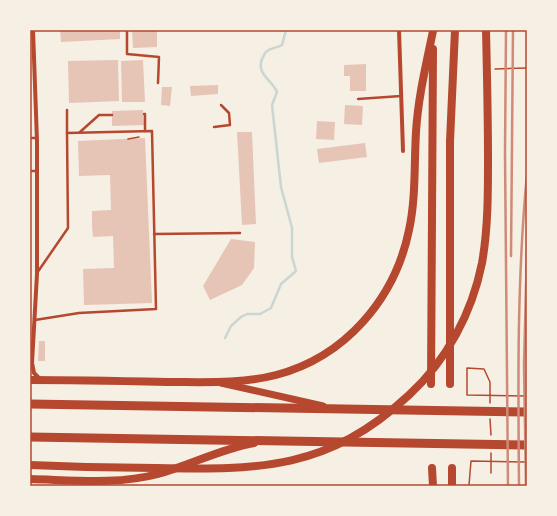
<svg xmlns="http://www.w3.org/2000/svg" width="557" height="516" viewBox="0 0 557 516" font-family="Montserrat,sans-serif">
	<rect width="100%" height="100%" fill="#f6efe4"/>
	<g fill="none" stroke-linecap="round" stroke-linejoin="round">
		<!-- stream -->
		<path stroke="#c9d6d2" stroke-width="2.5" d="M225,338L231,326L241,317L247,314H260L271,308L281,284L296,271L292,257V228L281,187L272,105L277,92C272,80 256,74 262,59C264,56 264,53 267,51C271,48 277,48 282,45L286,30"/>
	</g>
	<!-- building -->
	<g fill="#e6c5b7">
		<polygon points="60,30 120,30 120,39 61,42"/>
		<polygon points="132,30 157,30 157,47 133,48"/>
		<polygon points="118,60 119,101 69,103 68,61"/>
		<polygon points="143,60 145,102 122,102 121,61"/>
		<polygon points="366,64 366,91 350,91 350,76 344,76 344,65"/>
		<polygon points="218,85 218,94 191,96 190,86"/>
		<polygon points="162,87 172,87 170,106 161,105"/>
		<polygon points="345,105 363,106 362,125 344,124"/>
		<polygon points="143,110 144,125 112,126 112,111"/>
		<polygon points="317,121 335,122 334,140 316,139"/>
		<polygon points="237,132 252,132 256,224 242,225"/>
		<polygon points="145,138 152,303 84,305 83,269 114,268 113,236 93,237 92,226 92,211 111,210 110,175 79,176 78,141"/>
		<polygon points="365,143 367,157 319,163 317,149"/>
		<polygon points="231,239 255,242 254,268 242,285 210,300 203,286"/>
		<polygon points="39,341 45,341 45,361 38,361"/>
	</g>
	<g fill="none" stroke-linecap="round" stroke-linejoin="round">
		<!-- path -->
		<g stroke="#b5482f" stroke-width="1.5">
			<polyline points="495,69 527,68"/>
			<polyline points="128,139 139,137"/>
			<polyline points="490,403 490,382 484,369 467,368 467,395 527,396"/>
			<polyline points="490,419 491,435"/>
			<polyline points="491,453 491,473"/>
			<polyline points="469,485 471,461 527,462"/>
		</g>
		<!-- service -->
		<g stroke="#b5482f" stroke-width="2.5">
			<polyline points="127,30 127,54 159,57 158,83"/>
			<polyline points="358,99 401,96"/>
			<polyline points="67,110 67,133"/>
			<polyline points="144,114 145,114 145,131"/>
			<polyline points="214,127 230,125 229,113 221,105"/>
			<polyline points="80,132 99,115 112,115"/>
			<polyline points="30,138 37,138"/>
			<polyline points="30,171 37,171"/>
			<polyline points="154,234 240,233"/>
			<polyline points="35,320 79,313 156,309 152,131 67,133 68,228 37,273"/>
		</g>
		<!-- minor -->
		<g stroke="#b5482f" stroke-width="4">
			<polyline points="33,30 37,141 37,274 32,363 34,373 40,379"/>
			<polyline points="399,30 403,151"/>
		</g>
		<!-- tertiary -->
		<polyline stroke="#b5482f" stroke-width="7" points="221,383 323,406"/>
		<!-- primary -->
		<g stroke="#b5482f" stroke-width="8">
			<path d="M30,380C76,380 122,381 168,382C204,382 241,384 276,375C345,357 395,299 409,230C416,198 414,165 416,132C418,98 426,65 433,31"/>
			<polyline points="431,384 433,49"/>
			<polyline points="450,384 450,141 455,30"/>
			<path d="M30,465C72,467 114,468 156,468C261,470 328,470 409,395C447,360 472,313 482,263C488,229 488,194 488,160C488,117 487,73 486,30"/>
			<polyline points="432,468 433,486"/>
			<polyline points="452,468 452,486"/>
			<path d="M30,479C72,480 117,485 158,474C191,465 220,449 254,443"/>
		</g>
		<!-- trunk -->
		<g stroke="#b5482f" stroke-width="9">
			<polyline points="30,404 527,412"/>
			<polyline points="30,437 527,445"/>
		</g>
		<!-- rail -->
		<g stroke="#cf8b77" stroke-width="2.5">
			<polyline points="506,30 505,153 508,486"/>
			<polyline points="511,256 513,30"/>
			<path d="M519,486C518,382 517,278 527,174"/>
			<polyline points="526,486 524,365 527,250"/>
		</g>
	</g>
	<!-- border -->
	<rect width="557" height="516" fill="none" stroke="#f6efe4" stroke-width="62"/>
	<rect x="31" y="31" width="495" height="454" fill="none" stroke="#b5482f" stroke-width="1.5"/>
</svg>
